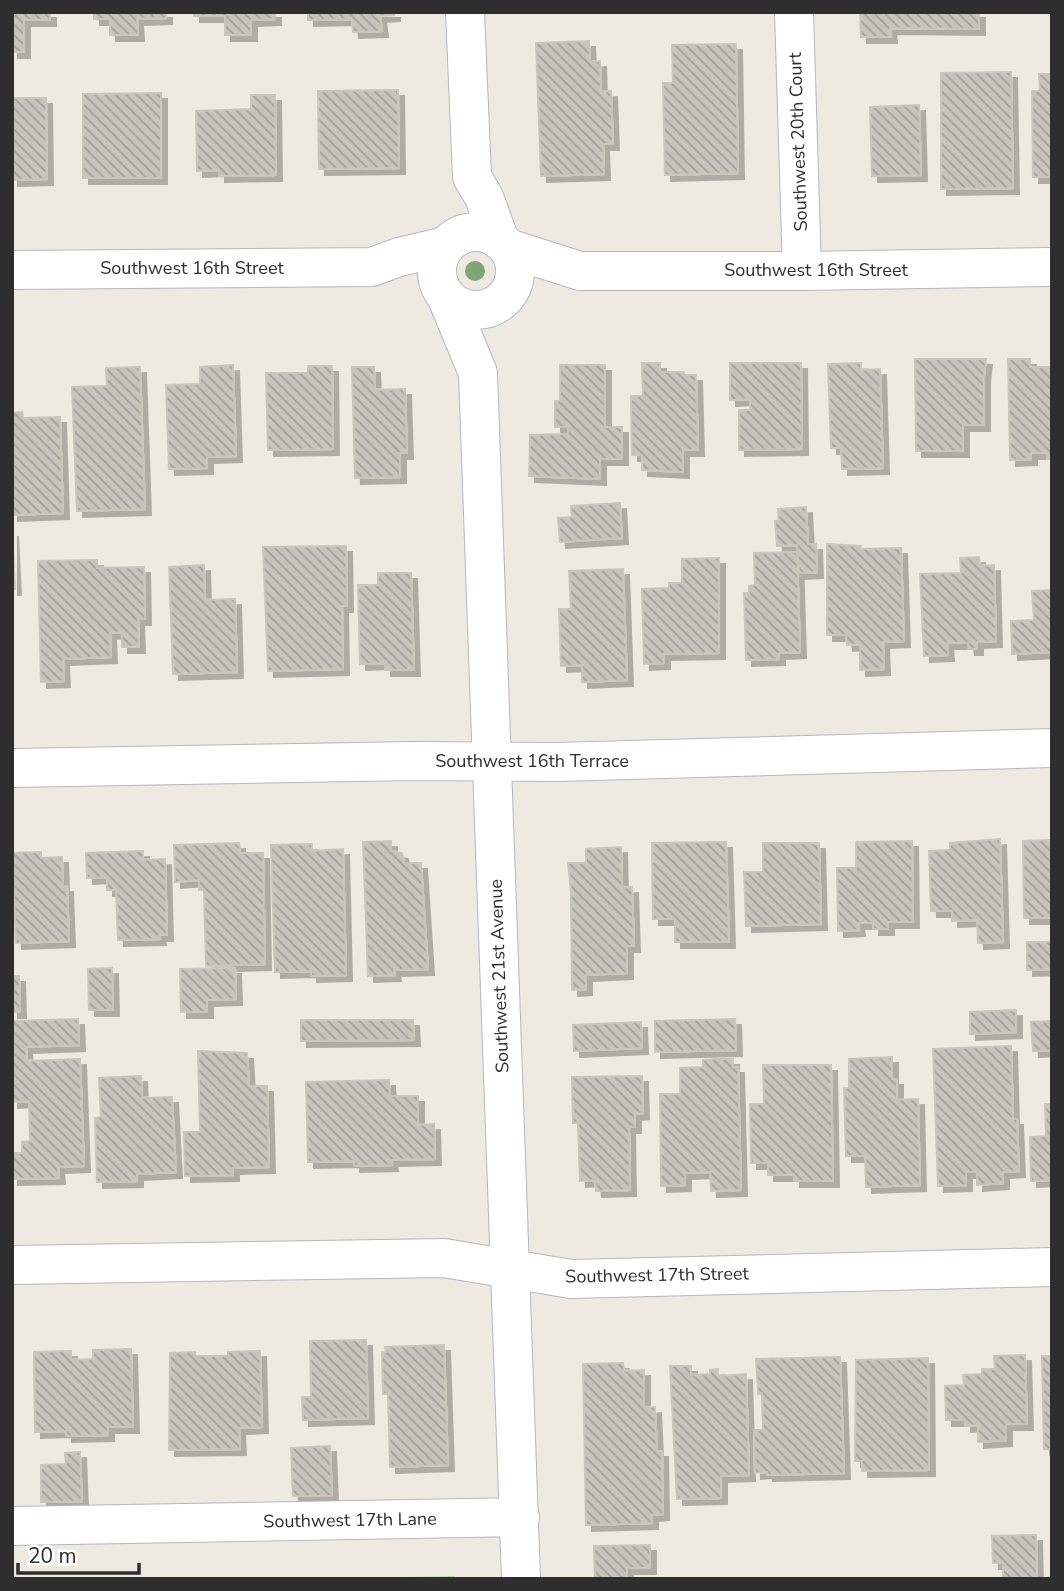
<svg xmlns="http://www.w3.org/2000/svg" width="1064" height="1591" viewBox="0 0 1064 1591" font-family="'Nunito Sans',sans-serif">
	<defs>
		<pattern id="park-tufts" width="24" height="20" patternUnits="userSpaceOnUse" patternTransform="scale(1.75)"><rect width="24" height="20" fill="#b1e2a1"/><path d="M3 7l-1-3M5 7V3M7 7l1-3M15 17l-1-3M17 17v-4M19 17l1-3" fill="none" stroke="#99c28b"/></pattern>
		<pattern id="building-back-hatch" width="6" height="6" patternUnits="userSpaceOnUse" patternTransform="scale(1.75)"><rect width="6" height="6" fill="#c7c4bd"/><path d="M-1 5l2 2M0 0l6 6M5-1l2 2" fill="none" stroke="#a2a09a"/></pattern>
		<filter id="shadow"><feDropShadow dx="6" dy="6" stdDeviation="0" flood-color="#0004"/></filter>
	</defs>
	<rect width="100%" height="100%" fill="#eeeae2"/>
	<!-- park -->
	<polygon fill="url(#park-tufts)" points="455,1576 455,1579 306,1579"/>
	<!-- building -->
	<g fill="url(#building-back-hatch)" stroke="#cac6bb" stroke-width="2" filter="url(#shadow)">
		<polygon points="12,12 50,12 50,20 24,20 24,52 12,52"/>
		<polygon points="94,12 166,12 166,18 137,19 138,35 110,35 110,19 94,19"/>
		<polygon points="194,12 275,12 275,19 251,20 251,35 225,35 225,16 194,16"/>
		<polygon points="308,12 394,12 394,15 380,16 382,31 353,32 352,19 308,20"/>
		<polygon points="860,12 979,12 979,29 890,28 891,37 861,37"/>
		<polygon points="589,41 590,62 600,61 601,92 611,91 613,144 603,144 604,174 541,176 536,43"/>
		<polygon points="736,44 738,173 665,175 663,83 673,83 672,45"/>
		<polygon points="1011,72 1013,188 941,189 941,73"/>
		<polygon points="1039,74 1052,74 1052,177 1033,177 1032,91 1040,91"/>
		<polygon points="398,90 399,168 319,169 318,91"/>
		<polygon points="161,93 161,178 83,178 83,94"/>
		<polygon points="251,95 275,95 276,175 219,176 219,170 197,171 196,111 251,109"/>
		<polygon points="12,98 46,98 47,179 12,180"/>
		<polygon points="919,105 921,175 872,176 870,107"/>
		<polygon points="915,359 986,359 984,376 984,425 963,425 963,451 916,451"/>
		<polygon points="1008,359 1030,359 1030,367 1052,367 1052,459 1047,459 1047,453 1031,453 1031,459 1010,460"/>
		<polygon points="642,363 660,363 660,372 684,372 684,375 696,375 698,450 683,450 683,472 642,470 642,455 632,455 631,396 643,396"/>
		<polygon points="730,363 801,363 802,449 739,450 739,410 750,410 750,399 730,400"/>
		<polygon points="861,363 861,370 880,369 883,468 842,469 841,448 831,448 828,364"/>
		<polygon points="233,365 236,456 207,457 207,468 169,469 166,385 200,384 200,367"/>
		<polygon points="560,365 605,365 605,427 622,427 622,459 600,459 600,479 529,476 530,435 568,434 568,427 555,427 555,401 560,401"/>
		<polygon points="308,366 332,366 333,449 268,450 266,373 308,373"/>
		<polygon points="140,367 145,509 77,511 72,387 107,386 106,368"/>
		<polygon points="352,367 374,367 375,390 405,389 407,453 400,453 400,477 355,478"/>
		<polygon points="22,412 23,418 60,417 63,513 12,515 12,413"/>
		<polygon points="620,503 622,538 560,542 558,518 572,517 571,506"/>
		<polygon points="806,507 808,544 816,544 817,572 799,573 797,545 777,546 775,521 779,521 778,509"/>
		<polygon points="12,530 15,589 12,589"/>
		<polygon points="827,544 861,546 860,549 901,548 904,641 883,642 884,669 860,670 860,644 847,645 846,635 827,635"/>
		<polygon points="346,546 347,606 342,606 343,669 268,671 263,547"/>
		<polygon points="797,552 800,652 779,653 779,659 746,660 744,593 749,593 749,586 755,585 754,553"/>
		<polygon points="979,557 980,566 994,565 996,641 977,642 977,649 969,649 968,643 947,643 948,655 924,656 920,574 961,573 960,558"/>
		<polygon points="719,558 719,653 664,654 664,663 644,664 642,589 669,588 669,583 682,583 682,559"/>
		<polygon points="97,560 97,568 144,567 145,619 138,619 139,647 122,647 122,632 110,633 111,657 63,659 64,681 41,682 38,561"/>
		<polygon points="204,565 205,600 235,599 237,672 173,674 169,567"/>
		<polygon points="623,569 627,680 582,682 582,665 561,666 559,609 571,609 569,571"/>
		<polygon points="378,573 411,573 414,670 385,670 385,663 360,664 358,585 378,585"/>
		<polygon points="1052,590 1052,652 1012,654 1011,621 1034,620 1032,591"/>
		<polygon points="1000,839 1003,942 978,943 977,920 952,921 952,911 931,911 929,851 950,850 950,843"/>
		<polygon points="1052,840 1052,918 1024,918 1023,841"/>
		<polygon points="391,841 391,851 402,853 404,863 421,863 428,969 394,970 395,975 368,976 363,842"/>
		<polygon points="912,841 913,922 888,922 888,929 873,929 873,923 858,923 859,930 838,931 837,868 856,868 856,842"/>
		<polygon points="726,842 729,942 675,942 675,919 653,919 652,843"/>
		<polygon points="239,843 240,853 263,853 265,964 206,966 204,890 199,890 199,880 175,882 174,845"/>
		<polygon points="763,843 819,843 821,924 746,926 744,872 763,872"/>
		<polygon points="312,844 312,851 343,849 346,975 311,976 311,971 275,972 271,845"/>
		<polygon points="621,847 622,888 632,887 634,946 627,946 627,973 586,975 586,989 572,990 571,892 568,863 586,863 586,849"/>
		<polygon points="143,851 143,860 165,859 167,935 159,935 160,939 118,940 116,890 107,890 107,877 87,878 86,853"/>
		<polygon points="41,852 41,858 62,857 63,886 67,886 69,941 16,943 12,853"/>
		<polygon points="1027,942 1052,942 1052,969 1027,970"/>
		<polygon points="112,968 113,1010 89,1010 88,969"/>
		<polygon points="235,968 236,999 207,1000 207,1012 181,1012 180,969"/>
		<polygon points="12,976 19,976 20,1012 12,1012"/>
		<polygon points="1016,1010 1016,1032 970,1034 970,1012"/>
		<polygon points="78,1019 79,1045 26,1047 27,1061 80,1059 84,1166 58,1167 59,1178 12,1179 12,1153 22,1153 22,1142 30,1141 29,1101 12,1102 12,1021"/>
		<polygon points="735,1019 736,1050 655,1052 655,1021"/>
		<polygon points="301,1020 413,1020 414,1040 301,1041"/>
		<polygon points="1052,1021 1052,1050 1033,1051 1031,1022"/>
		<polygon points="641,1022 642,1048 574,1051 573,1025"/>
		<polygon points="1011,1046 1013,1119 1017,1119 1019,1171 1003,1172 1003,1183 977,1185 977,1172 966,1172 966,1185 938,1186 933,1049"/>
		<polygon points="198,1051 247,1053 249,1086 267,1086 269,1167 233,1168 233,1175 185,1176 184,1132 200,1132"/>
		<polygon points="892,1057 892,1079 897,1079 897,1100 918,1099 920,1185 866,1187 865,1156 846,1156 844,1088 849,1088 849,1059"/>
		<polygon points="717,1059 733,1059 733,1067 738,1067 741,1190 711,1191 710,1172 685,1173 685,1185 661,1186 660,1094 680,1094 680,1068 703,1067 703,1060"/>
		<polygon points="763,1065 831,1065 833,1181 794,1181 794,1175 768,1175 768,1163 751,1163 750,1104 764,1104"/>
		<polygon points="141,1076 142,1098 172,1097 176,1172 137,1174 137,1181 97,1182 95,1118 101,1117 99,1078"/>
		<polygon points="642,1076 643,1113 635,1114 635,1127 629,1127 630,1190 596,1191 595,1180 580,1181 578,1123 573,1123 572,1077"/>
		<polygon points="389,1080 390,1096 418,1096 418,1125 434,1124 435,1159 391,1160 392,1165 354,1166 354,1161 308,1162 306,1082"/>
		<polygon points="1045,1104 1052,1104 1052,1180 1031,1181 1030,1137 1046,1136"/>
		<polygon points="366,1340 368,1418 303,1420 302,1397 311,1397 310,1341"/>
		<polygon points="444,1345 448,1465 390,1467 388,1394 383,1394 382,1352 386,1352 385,1347"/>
		<polygon points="131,1349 133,1427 108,1427 108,1435 66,1436 66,1431 35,1432 34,1352 71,1351 71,1360 93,1359 93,1350"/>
		<polygon points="260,1351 262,1427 239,1428 240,1449 169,1450 170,1353 195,1352 195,1356 228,1356 228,1352"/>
		<polygon points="1025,1355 1027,1424 1006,1424 1006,1440 978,1442 978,1425 965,1426 965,1420 946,1420 945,1386 964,1385 963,1375 982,1374 982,1369 995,1369 994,1356"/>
		<polygon points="1042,1356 1052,1356 1052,1449 1044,1449"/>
		<polygon points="840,1357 844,1473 767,1475 767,1472 755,1473 754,1430 763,1430 762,1393 758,1394 756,1359"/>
		<polygon points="928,1358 929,1470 862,1471 862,1461 855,1461 856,1360"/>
		<polygon points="623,1363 624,1371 644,1370 644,1408 655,1407 657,1451 662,1451 663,1514 652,1515 652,1523 586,1525 583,1364"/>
		<polygon points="670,1366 691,1366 691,1375 710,1374 710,1370 718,1369 718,1376 746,1374 749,1475 721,1476 721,1498 677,1499"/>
		<polygon points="330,1446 332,1496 293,1496 291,1448"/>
		<polygon points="80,1452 82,1502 41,1502 41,1465 66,1464 65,1453"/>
		<polygon points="1036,1535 1037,1579 1003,1579 1003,1563 993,1563 992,1536"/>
		<polygon points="650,1545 650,1568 627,1568 627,1579 595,1579 594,1546"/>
	</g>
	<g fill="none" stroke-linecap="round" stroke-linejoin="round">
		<!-- minor casing -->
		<g stroke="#b5b6c0" stroke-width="40">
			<g id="minor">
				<polyline points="465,12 472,177 484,197 500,241"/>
				<polyline points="794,12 802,271"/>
				<circle cx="476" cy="271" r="39"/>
				<polyline points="508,248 580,271 802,271 1052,267"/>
				<polyline points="12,270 372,267 399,257 446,246"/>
				<polyline points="447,298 478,373 521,1579"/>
				<polyline points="12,768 414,761 557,762 1052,748"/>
				<polyline points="12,1265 444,1258 571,1279 1052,1267"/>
				<polyline points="12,1526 520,1517"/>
			</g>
		</g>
		<!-- minor -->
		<use href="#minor" stroke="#fff" stroke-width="38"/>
	</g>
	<!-- trees -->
	<circle fill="#81a476" cx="475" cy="271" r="10"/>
	<g text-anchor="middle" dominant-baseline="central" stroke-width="5" stroke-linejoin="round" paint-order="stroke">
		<!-- street labels -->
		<g font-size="18" fill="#2e2e2e" stroke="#fff">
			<text transform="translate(798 142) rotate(-92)">Southwest 20th Court</text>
			<text x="192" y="268">Southwest 16th Street</text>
			<text x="816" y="270">Southwest 16th Street</text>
			<text x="532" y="761">Southwest 16th Terrace</text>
			<text transform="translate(499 976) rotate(-92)">Southwest 21st Avenue</text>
			<text transform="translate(657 1275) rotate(-1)">Southwest 17th Street</text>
			<text transform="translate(350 1520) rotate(-1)">Southwest 17th Lane</text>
		</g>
	</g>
	<!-- border -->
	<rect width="1064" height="1591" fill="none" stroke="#2e2e2e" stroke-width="28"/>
	<!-- scale -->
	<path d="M18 1563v10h121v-10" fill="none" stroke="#2e2e2e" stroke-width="3.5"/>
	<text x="28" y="1563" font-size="21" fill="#2e2e2e" stroke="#ffffff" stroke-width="5" paint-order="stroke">20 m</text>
</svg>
